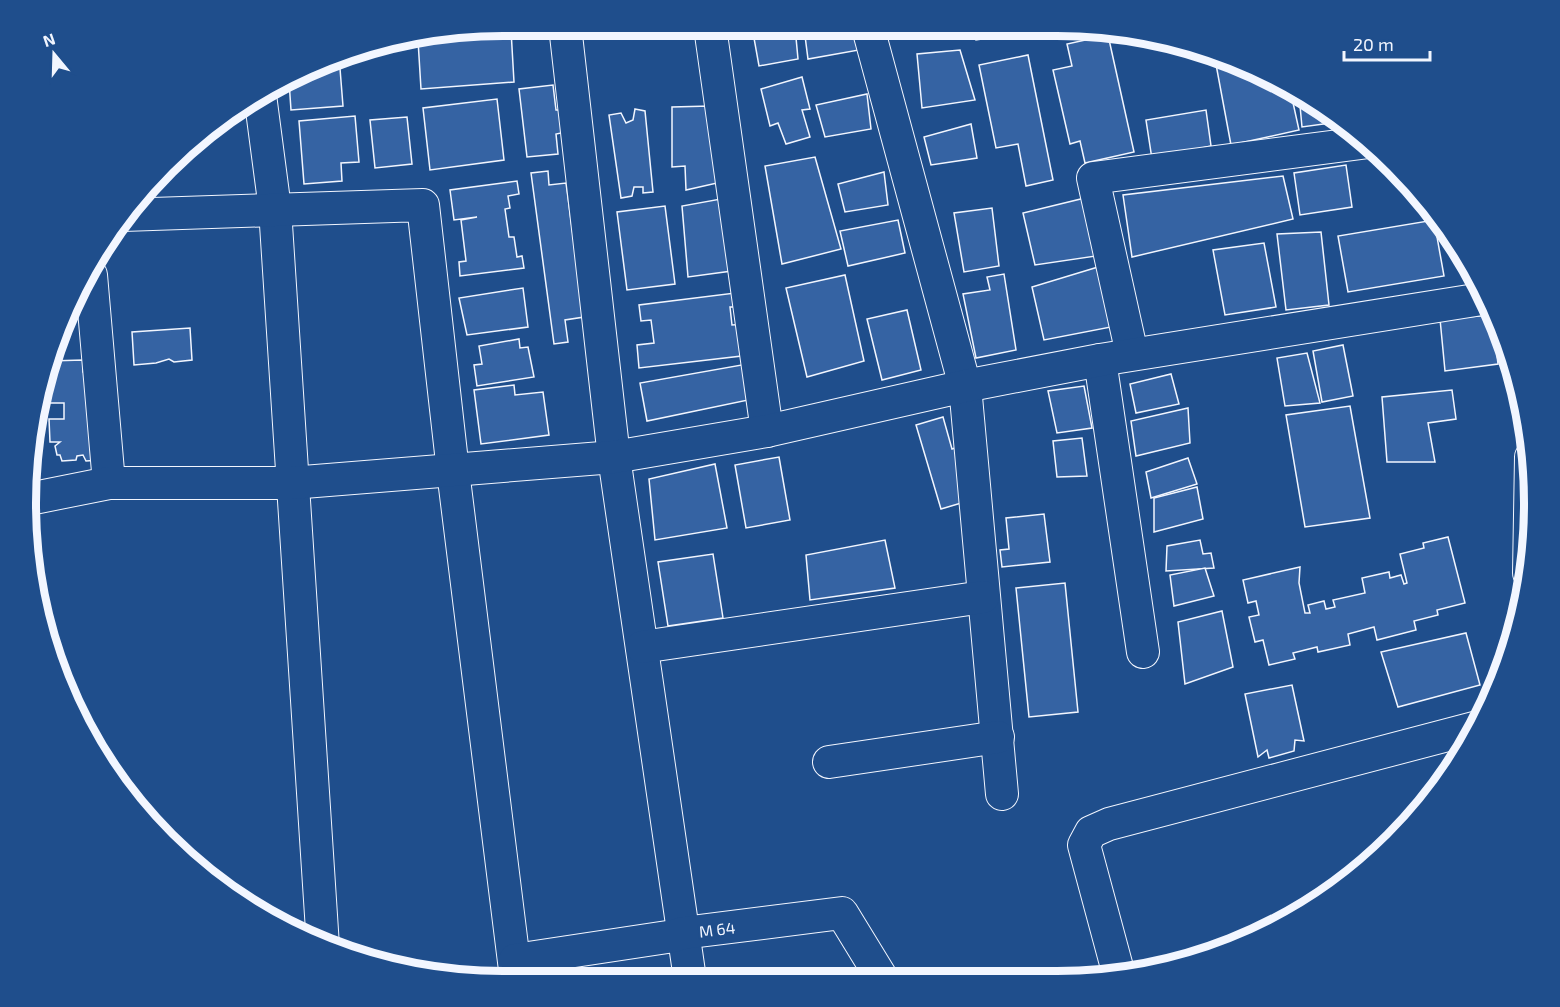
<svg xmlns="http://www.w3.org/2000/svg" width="1560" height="1007" viewBox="0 0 1560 1007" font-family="'Exo 2',sans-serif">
	<rect width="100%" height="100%" fill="#1f4e8c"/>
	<!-- building -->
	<g fill="#3563a3" stroke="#f2f6ff" stroke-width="1.5">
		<polygon points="752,27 795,27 798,59 759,66"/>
		<polygon points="804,28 855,28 859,50 808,59"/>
		<polygon points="913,28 947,28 915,36"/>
		<polygon points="974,29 1015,29 1016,34 976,40"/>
		<polygon points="511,30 514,82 421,89 418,40 451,34"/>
		<polygon points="1108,35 1134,152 1085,163 1080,141 1070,144 1053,70 1072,66 1067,44"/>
		<polygon points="960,50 975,100 922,108 917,54"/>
		<polygon points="1028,55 1053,180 1026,186 1018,144 996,148 979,65"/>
		<polygon points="339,56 343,106 291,110 289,81"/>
		<polygon points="1215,59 1268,75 1290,89 1299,130 1231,145"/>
		<polygon points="802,77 810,109 802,110 810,137 786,144 778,123 770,126 761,89"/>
		<polygon points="553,85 556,110 564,110 566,132 556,134 558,154 527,157 519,89"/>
		<polygon points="867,94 871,129 825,137 816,105"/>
		<polygon points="1299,95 1338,122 1302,127"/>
		<polygon points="497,99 504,160 430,170 423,108"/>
		<polygon points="710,106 726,181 686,190 685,166 672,167 672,107"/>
		<polygon points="635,109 645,111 653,192 643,193 643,187 634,187 632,196 621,198 609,115 621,113 626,123 633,120"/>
		<polygon points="1206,110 1211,146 1152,159 1146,120"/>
		<polygon points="355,116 359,162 341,163 342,181 304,184 299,121"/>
		<polygon points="407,117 412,164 375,168 370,120"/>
		<polygon points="971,124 977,158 931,165 924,137"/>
		<polygon points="815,157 841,249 782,264 765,166"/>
		<polygon points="1346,165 1352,207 1300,215 1294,173"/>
		<polygon points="548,171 549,185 566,183 584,317 565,320 568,342 554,344 531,173"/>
		<polygon points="884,172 888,205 845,212 838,184"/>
		<polygon points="1283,176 1293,219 1132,257 1123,195"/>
		<polygon points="517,181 519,194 508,196 510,208 505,209 509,237 514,237 517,257 522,256 524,268 460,276 459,262 466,261 461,220 477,217 454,220 450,190"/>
		<polygon points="1089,197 1103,255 1035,265 1023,213"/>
		<polygon points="726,198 739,270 688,277 682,206"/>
		<polygon points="665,206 675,284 627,290 617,212"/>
		<polygon points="992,208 999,266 964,272 954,213"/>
		<polygon points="898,220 905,253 848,266 840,231"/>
		<polygon points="1434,220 1444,276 1348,292 1338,236"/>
		<polygon points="1321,232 1329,305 1286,310 1277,234"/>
		<polygon points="1264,243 1276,307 1225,315 1213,250"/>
		<polygon points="1098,267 1111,327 1044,340 1032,287"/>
		<polygon points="1004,274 1016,350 976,358 963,294 990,290 987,277"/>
		<polygon points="845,275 864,361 807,377 786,288"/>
		<polygon points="523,288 528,327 467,335 459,298"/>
		<polygon points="735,293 737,307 730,307 732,325 746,324 750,355 639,368 637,345 654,343 651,320 641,321 639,305"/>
		<polygon points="907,310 921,370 882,380 867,319"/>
		<polygon points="1492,315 1498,364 1445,371 1440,319"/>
		<polygon points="190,328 192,360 174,362 169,359 156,363 134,365 132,332"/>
		<polygon points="519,339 520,348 528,347 534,377 477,386 474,365 482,364 479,346"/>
		<polygon points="1343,345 1353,396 1322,402 1313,351"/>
		<polygon points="1307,353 1320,403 1285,406 1277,358"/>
		<polygon points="83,360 83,372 93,377 100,460 86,461 83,455 77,456 76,460 62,461 60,455 57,455 55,446 60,442 50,442 49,419 64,419 64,403 41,403 49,361"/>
		<polygon points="747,364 753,399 647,421 640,383"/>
		<polygon points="1171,374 1179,404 1136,413 1130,384"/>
		<polygon points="514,385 515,395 543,392 549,435 481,444 474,390"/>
		<polygon points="1084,386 1092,428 1057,433 1048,391"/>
		<polygon points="1452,390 1456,419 1428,423 1435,462 1387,462 1382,397"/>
		<polygon points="1350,406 1370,518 1305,527 1286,415"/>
		<polygon points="1188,408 1190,443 1136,456 1131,421"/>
		<polygon points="943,417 952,449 958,447 968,501 941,509 916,425"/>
		<polygon points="1082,438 1087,476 1057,477 1053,441"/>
		<polygon points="779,457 790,520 746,528 735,465"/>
		<polygon points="1188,458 1197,484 1151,498 1146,472"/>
		<polygon points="715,464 727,528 655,540 649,479"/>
		<polygon points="1197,487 1203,519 1154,532 1154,498"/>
		<polygon points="1044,514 1050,562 1002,567 1000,550 1009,549 1006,518"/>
		<polygon points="1448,537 1465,603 1437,610 1438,615 1414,621 1416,630 1377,640 1374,627 1348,634 1350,645 1318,652 1317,647 1293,653 1295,659 1269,665 1263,640 1255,642 1249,617 1259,615 1256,601 1248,603 1243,580 1300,567 1299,583 1305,613 1310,613 1308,605 1324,601 1326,609 1335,607 1333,600 1365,593 1362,578 1389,572 1390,578 1401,575 1404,584 1407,583 1400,554 1424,548 1423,543"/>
		<polygon points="885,540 895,588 810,600 806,555"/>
		<polygon points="1200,540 1203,554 1211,553 1214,568 1166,571 1167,546"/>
		<polygon points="713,554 723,618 668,626 658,562"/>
		<polygon points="1205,568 1214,596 1174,606 1170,575"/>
		<polygon points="1065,583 1078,712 1029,717 1016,588"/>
		<polygon points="1222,611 1233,667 1185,684 1178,622"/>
		<polygon points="1466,633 1480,685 1398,707 1381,652"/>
		<polygon points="1292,685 1304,741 1295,740 1294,751 1269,758 1267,750 1258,757 1245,694"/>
	</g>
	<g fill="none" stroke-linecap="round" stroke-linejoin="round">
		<!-- minor casing -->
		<g stroke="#f2f6ff" stroke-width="34">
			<g id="minor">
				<polyline points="710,27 767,431"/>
				<polyline points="868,28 965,386 1002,794"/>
				<polyline points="566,35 614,457 690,979"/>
				<polyline points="260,95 275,209 323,946"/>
				<polyline points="123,215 423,205 453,471 516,978"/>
				<polyline points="91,275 109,483"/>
				<polyline points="1132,354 1093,178 1369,142"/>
				<polyline points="1100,360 1143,652"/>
				<polyline points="29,499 109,483 291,483 614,457 767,431 965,386 1100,360 1488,298"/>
				<polyline points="1529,573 1531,457"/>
				<polyline points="642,647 983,597"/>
				<polyline points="829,762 998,737"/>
				<polyline points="515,960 674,936 683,933 842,913 883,980"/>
				<polyline points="1119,975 1084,845 1091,832 1109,824 1478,727"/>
			</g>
		</g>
		<!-- minor -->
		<use href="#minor" stroke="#1f4e8c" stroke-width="32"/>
	</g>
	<g text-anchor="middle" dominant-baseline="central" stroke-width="4.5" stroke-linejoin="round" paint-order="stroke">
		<!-- street labels -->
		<g font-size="16" fill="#f2f6ff" stroke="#1f4e8c">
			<text transform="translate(717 929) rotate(-7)">M 64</text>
		</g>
	</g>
	<!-- crop -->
	<path d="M0 0H1560V1007H0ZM503 36H1057A467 467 0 0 1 1524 503V504A467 467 0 0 1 1057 971H503A467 467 0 0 1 36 504V503A467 467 0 0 1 503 36Z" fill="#1f4e8c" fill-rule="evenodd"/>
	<path fill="none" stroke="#f2f6ff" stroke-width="8" d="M503 36H1057A467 467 0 0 1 1524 503V504A467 467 0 0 1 1057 971H503A467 467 0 0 1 36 504V503A467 467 0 0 1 503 36Z"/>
	<!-- north arrow -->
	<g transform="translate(54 54) rotate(341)" stroke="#1f4e8c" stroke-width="4.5" paint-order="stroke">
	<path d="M0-4.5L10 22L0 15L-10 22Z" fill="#f2f6ff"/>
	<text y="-9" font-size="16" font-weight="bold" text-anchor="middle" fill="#f2f6ff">N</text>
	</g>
	<!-- scale -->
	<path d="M1344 51v9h86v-9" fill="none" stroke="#f2f6ff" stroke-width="3"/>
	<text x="1353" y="51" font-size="18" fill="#f2f6ff" stroke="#1f4e8c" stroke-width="4.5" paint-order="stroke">20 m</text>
</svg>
